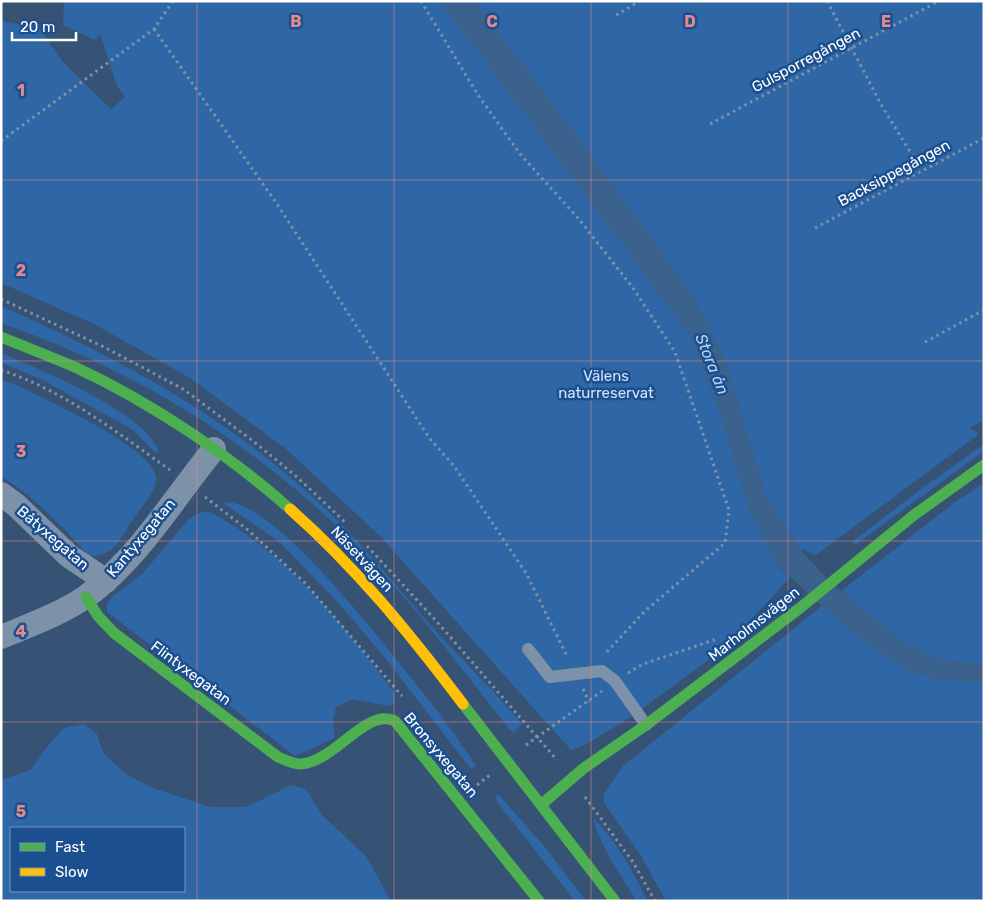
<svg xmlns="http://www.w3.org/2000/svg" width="985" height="902" viewBox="0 0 985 902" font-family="Rubik,sans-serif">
	<rect width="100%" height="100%" fill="#365274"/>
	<!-- green -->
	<g fill="#2f66a5" fill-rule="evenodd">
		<polygon points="64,1 984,1 984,420 970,428 979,434 816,555 800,549 788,530 774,562 790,578 723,649 634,715 585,745 571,750 380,536 285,448 190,378 94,324 1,283 1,21 39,28 63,62 111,109 125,97 117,86 100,34 94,40 63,25"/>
		<path d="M1,306C124,360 241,424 337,520C376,558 408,602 445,641C471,669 498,695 522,724L514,733L509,729C461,668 414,604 359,548C256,444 139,372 1,323Z"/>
		<path d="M1,353C41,370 143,411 159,451L156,453L133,430L43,380L1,363Z"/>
		<path d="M1,380L17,385C44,399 155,448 156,478C157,491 139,510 132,521C119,540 115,556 89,556C66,531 31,492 1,477Z"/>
		<polygon points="984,444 984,451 855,545 852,542 921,489"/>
		<polygon points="984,483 984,901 666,901 641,856 604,803 604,794 623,766 823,605 847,629 878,622 841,591 955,502"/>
		<path d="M223,503C267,491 389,650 416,684C432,704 448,724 462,745C467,752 473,760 476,767L470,768L382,654L334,598L278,541Z"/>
		<path d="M200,512H210C284,551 347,627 395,694L394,704L388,706L353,699L336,707L333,720L335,738L295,756L107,612V603L112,597L143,573L189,519Z"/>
		<path d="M84,724L97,734L103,753L125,773L148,786L210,807H247L291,785L306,789L322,815L366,856L391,901H1V780L31,770L46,748L64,728ZM11,828H184V891H11Z"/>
		<polygon points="498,794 545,847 586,901 575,901 497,802 496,798"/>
		<path d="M593,818C611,832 638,879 647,901H637C620,875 601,848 593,818Z"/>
	</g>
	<!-- water -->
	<polygon fill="#3b618d" points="440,1 475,1 581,141 690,291 724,355 767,498 800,549 829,581 902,641 937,658 984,664 984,683 939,680 909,671 847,629 774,562 748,508 721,417 688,333"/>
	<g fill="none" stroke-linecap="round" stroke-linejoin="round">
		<!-- path -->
		<g stroke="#7d92a8" stroke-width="3" stroke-dasharray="2.5 4" stroke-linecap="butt">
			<polyline points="421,1 478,95 520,154 578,218 633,288 675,352 729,510 725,543 645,611 604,655"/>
			<polyline points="827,1 883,108 922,171"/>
			<polyline points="616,15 640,1"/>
			<polyline points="154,29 277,204 430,439 454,466 526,573 568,658"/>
			<polyline points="710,124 939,1"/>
			<polyline points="1,141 154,29 173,1"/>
			<polyline points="815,228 984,138"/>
			<polyline points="1,299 106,348 183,389 253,441 297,477 346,523"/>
			<polyline points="925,342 984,310"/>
			<path d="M1,370C63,390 118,433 170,470"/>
			<polyline points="205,497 248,530 306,584 402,696"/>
			<polyline points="367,546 439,624 557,760"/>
			<polyline points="628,673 643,664 717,639"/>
			<polyline points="583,689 589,702"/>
			<polyline points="526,745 602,691"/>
			<polyline points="477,785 490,775"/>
			<polyline points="585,797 633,862 655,901"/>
		</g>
		<!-- lane -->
		<polyline stroke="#7d92a8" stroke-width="12" points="528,649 550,677 602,671 615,681 646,725"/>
		<!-- street -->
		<g stroke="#7d92a8" stroke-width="24">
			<polyline points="1,494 16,505 69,556 106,581"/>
			<path d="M1,637C30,625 61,614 87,596C139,558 173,499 214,449"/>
		</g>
		<!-- fast -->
		<g stroke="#4caf50" stroke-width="11">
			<path d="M1,337C26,347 51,357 75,367C150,402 228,454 290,509"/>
			<path d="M86,597L98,616L114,633L278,757C285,760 293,764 300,764C334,763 366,707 395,721L539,901"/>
			<polyline points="463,704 615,901"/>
			<polyline points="542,804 584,768 646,725 800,608 914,515 984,465"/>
		</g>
		<!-- slow -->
		<path stroke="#ffc107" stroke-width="11" d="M290,509C356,567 410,634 463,704"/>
	</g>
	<!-- grid -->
	<path fill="none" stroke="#e88989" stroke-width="1" stroke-opacity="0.55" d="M197,1V901M394,1V901M591,1V901M788,1V901M1,180H984M1,361H984M1,541H984M1,722H984"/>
	<g text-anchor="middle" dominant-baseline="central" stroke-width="5" stroke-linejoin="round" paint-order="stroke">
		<!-- street labels -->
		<g font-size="15" fill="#fff" stroke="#1b4f8f">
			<text transform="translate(806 60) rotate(-28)">Gulsporregången</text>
			<text transform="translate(894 173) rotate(-28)">Backsippegången</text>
			<text transform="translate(53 538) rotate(41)">Båtyxegatan</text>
			<text transform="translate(141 538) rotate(-50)">Kantyxegatan</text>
			<text transform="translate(362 559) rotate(47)">Näsetvägen</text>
			<text transform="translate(754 624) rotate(-38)">Marholmsvägen</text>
			<text transform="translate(191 673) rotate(37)">Flintyxegatan</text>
			<text transform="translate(441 755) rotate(50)">Bronsyxegatan</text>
		</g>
		<!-- park labels -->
		<g font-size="15" fill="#cfe3fa" stroke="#1b4f8f">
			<text x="606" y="376">Välens<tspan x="606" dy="17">naturreservat</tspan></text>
		</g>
		<!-- water labels -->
		<g font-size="16" font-style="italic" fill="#b5d3f5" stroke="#1b4f8f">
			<text transform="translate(712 364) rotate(68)">Stora ån</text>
		</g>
	</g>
	<g font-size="16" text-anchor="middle" font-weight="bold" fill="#e88989" stroke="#1b4f8f" stroke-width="5" stroke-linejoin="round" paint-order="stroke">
		<text x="296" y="27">B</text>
		<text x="492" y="27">C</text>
		<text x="690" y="27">D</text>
		<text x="886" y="27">E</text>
		<text x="21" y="96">1</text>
		<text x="21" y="276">2</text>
		<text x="21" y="457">3</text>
		<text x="21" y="637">4</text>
		<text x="21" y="817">5</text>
	</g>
	<!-- border -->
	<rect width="985" height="902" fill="none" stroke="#ffffff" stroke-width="5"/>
	<!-- legend -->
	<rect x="10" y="827" width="175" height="65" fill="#1b4f8f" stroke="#7695bc"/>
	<rect x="20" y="843" width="25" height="8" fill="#4caf50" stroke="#7695bc"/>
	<text x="55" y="852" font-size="15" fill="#ffffff">Fast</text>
	<rect x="20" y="868" width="25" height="8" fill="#ffc107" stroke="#7695bc"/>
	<text x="55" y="877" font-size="15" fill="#ffffff">Slow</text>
	<!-- scale -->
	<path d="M12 32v8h64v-8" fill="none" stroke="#ffffff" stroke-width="2.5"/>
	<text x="20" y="32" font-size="15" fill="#ffffff" stroke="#1b4f8f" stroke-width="4" paint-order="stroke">20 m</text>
</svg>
